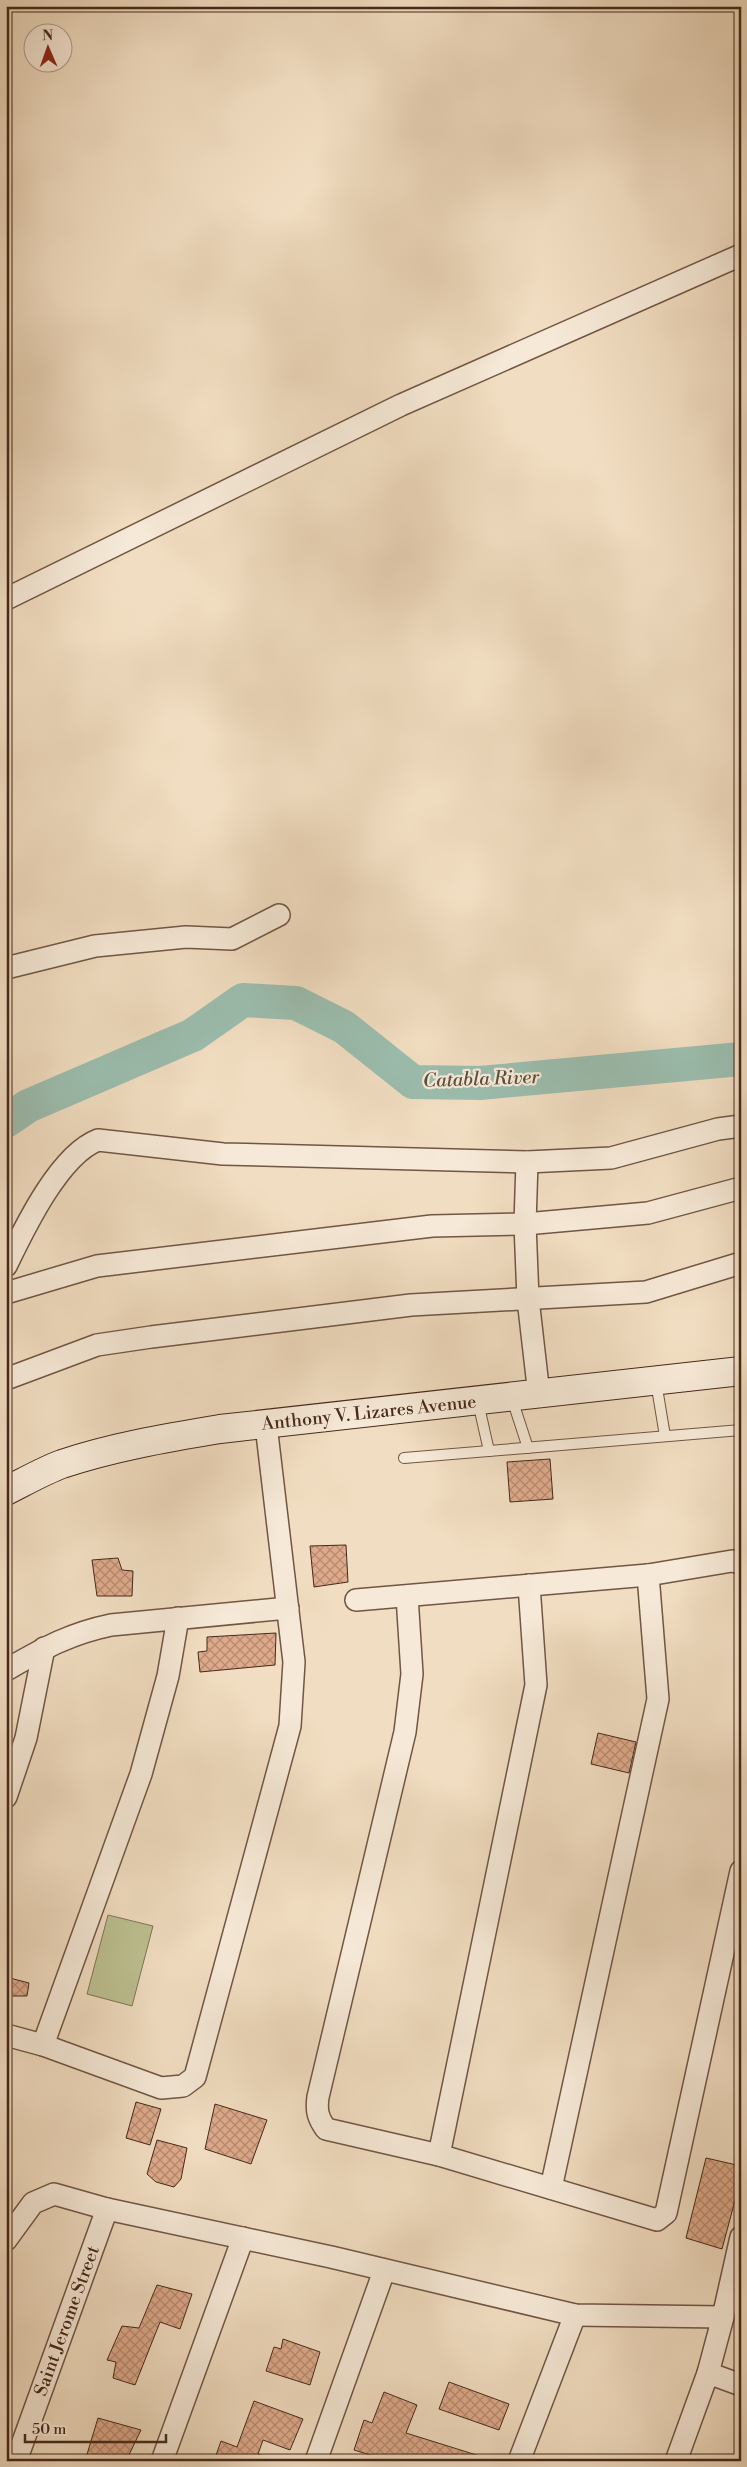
<svg xmlns="http://www.w3.org/2000/svg" width="747" height="2467" viewBox="0 0 747 2467" font-family="'Libre Bodoni',serif">
	<defs>
		<pattern id="building-cross-hatch" width="8" height="8" patternUnits="userSpaceOnUse" patternTransform="scale(1.25)"><rect width="8" height="8" fill="#deaa8b"/><path d="M0 0l8 8M0 8l8-8" fill="none" stroke="#b68a71"/></pattern>
	</defs>
	<rect width="100%" height="100%" fill="#f1ddc1"/>
	<filter id="stains"><feTurbulence type="fractalNoise" baseFrequency=".004" numOctaves="4"/><feColorMatrix values="0 0 0 0 .2 0 0 0 0 .09 0 0 0 0 .02 0 0 0 .5 -.17"/></filter>
	<radialGradient id="worn" r=".72"><stop offset=".6" stop-color="#630" stop-opacity="0"/><stop offset="1" stop-color="#630" stop-opacity=".3"/></radialGradient>
	<!-- green -->
	<polygon fill="#bcc091" stroke="#817456" points="108,1915 153,1926 132,2006 87,1994"/>
	<g fill="none" stroke-linecap="round" stroke-linejoin="round">
		<!-- river -->
		<polyline stroke="#9bbdae" stroke-width="34" points="6,1121 28,1106 193,1035 243,1000 296,1003 344,1027 413,1082 480,1083 741,1059"/>
	</g>
	<!-- building -->
	<g fill="url(#building-cross-hatch)" stroke="#46291a">
		<polygon points="550,1459 553,1499 510,1502 507,1462"/>
		<polygon points="346,1545 348,1582 314,1587 310,1546"/>
		<polygon points="118,1558 122,1570 133,1571 132,1596 97,1596 92,1560"/>
		<polygon points="276,1633 275,1665 200,1672 198,1652 207,1651 207,1637"/>
		<polygon points="598,1733 636,1742 629,1773 591,1764"/>
		<polygon points="6,1977 29,1983 27,1996 6,1996"/>
		<polygon points="136,2102 161,2109 150,2145 126,2138"/>
		<polygon points="215,2104 267,2120 251,2164 205,2149"/>
		<polygon points="157,2140 187,2148 181,2179 174,2187 156,2182 147,2174"/>
		<polygon points="706,2158 741,2166 741,2178 722,2249 686,2238"/>
		<polygon points="157,2285 192,2294 180,2329 160,2322 135,2385 113,2378 116,2362 107,2360 122,2326 139,2328"/>
		<polygon points="283,2339 320,2352 310,2385 266,2371 274,2347 281,2349"/>
		<polygon points="449,2382 509,2404 499,2430 439,2409"/>
		<polygon points="384,2392 417,2405 406,2433 483,2457 482,2461 390,2461 354,2450 364,2420 372,2423"/>
		<polygon points="254,2401 303,2419 290,2450 263,2440 258,2454 270,2458 270,2461 214,2461 221,2441 237,2447"/>
		<polygon points="98,2418 141,2430 126,2461 85,2461"/>
	</g>
	<g fill="none" stroke-linecap="round" stroke-linejoin="round">
		<!-- lane casing -->
		<g stroke="#715644" stroke-width="12">
			<g id="lane">
				<polyline points="656,1382 665,1436"/>
				<polyline points="512,1399 528,1448"/>
				<polyline points="478,1402 489,1451"/>
				<polyline points="404,1458 741,1430"/>
			</g>
		</g>
		<!-- street casing -->
		<g stroke="#715644" stroke-width="24">
			<g id="street">
				<polyline points="6,599 401,405 741,255"/>
				<polyline points="6,968 95,946 186,937 232,939 279,915"/>
				<polyline points="527,1162 525,1224 528,1299 539,1395"/>
				<path d="M6,1266C24,1229 59,1155 98,1140L223,1154L527,1162L611,1158L718,1129L741,1126"/>
				<polyline points="6,1293 97,1266 432,1226 525,1224 648,1213 741,1188"/>
				<polyline points="6,1379 97,1345 151,1337 411,1305 646,1292 741,1263"/>
				<path d="M407,1596L412,1674L405,1732L318,2097C316,2111 318,2118 326,2129L439,2155L657,2220L666,2213L741,1871"/>
				<polyline points="356,1600 648,1575 732,1561 741,1563"/>
				<path d="M6,1670C43,1649 68,1634 111,1625L288,1608"/>
				<polyline points="6,1797 26,1738 44,1648"/>
				<polyline points="6,2035 43,2045 161,2088 183,2086 195,2077 290,1726 294,1662 266,1425"/>
				<polyline points="43,2045 141,1774 168,1676 178,1618"/>
				<polyline points="439,2155 536,1685 529,1585"/>
				<polyline points="551,2188 658,1699 648,1575"/>
				<polyline points="6,2240 33,2203 54,2194 107,2209 331,2257 575,2315 723,2317 741,2237"/>
				<polyline points="708,2373 741,2385"/>
				<polyline points="16,2461 107,2209"/>
				<polyline points="162,2461 243,2238"/>
				<polyline points="316,2461 384,2271"/>
				<polyline points="519,2461 575,2315"/>
				<polyline points="676,2461 708,2373 723,2317"/>
			</g>
		</g>
		<!-- secondary casing -->
		<g stroke="#46291a" stroke-width="30">
			<path id="secondary" d="M6,1491C24,1482 43,1471 62,1464C113,1447 166,1438 220,1429L741,1371"/>
		</g>
		<!-- lane -->
		<use href="#lane" stroke="#f6e9d7" stroke-width="10"/>
		<!-- street -->
		<use href="#street" stroke="#f6e9d7" stroke-width="21"/>
		<!-- secondary -->
		<use href="#secondary" stroke="#f6e9d7" stroke-width="28"/>
	</g>
	<g text-anchor="middle" dominant-baseline="central" stroke-width="4.5" stroke-linejoin="round" paint-order="stroke">
		<!-- street labels -->
		<g font-size="18" fill="#46291a" stroke="#f6e9d7">
			<text transform="translate(369 1413) rotate(-6)">Anthony V. Lizares Avenue</text>
			<text transform="translate(67 2321) rotate(-70)">Saint Jerome Street</text>
		</g>
		<!-- water labels -->
		<g font-size="19" font-style="italic" fill="#5b4e3f" stroke="#f6e9d7">
			<text transform="translate(481 1079) rotate(-2)">Catabla River</text>
		</g>
	</g>
	<!-- margin -->
	<rect width="747" height="2467" fill="none" stroke="#f1ddc1" stroke-width="25"/>
	<rect x="8" y="8" width="732" height="2452" fill="none" stroke="#46291a" stroke-width="2.5"/>
	<rect x="12" y="12" width="722" height="2442" fill="none" stroke="#46291a"/>
	<!-- north arrow -->
	<g transform="translate(48 48) rotate(358)"><circle r="24" fill="#f6e9d7" stroke="#b09c8b"/>
	<path d="M0-4L9 19L0 12L-9 19Z" fill="#8f2418"/>
	<text y="-8" font-size="14" font-weight="bold" text-anchor="middle" fill="#46291a">N</text>
	</g>
	<!-- scale -->
	<path d="M25 2434v8h141v-8" fill="none" stroke="#46291a" stroke-width="2.5"/>
	<text x="32" y="2434" font-size="15" fill="#46291a" stroke="#f6e9d7" stroke-width="4" paint-order="stroke">50 m</text>
	<rect width="100%" height="100%" filter="url(#stains)"/>
	<rect width="100%" height="100%" fill="url(#worn)"/>
</svg>
